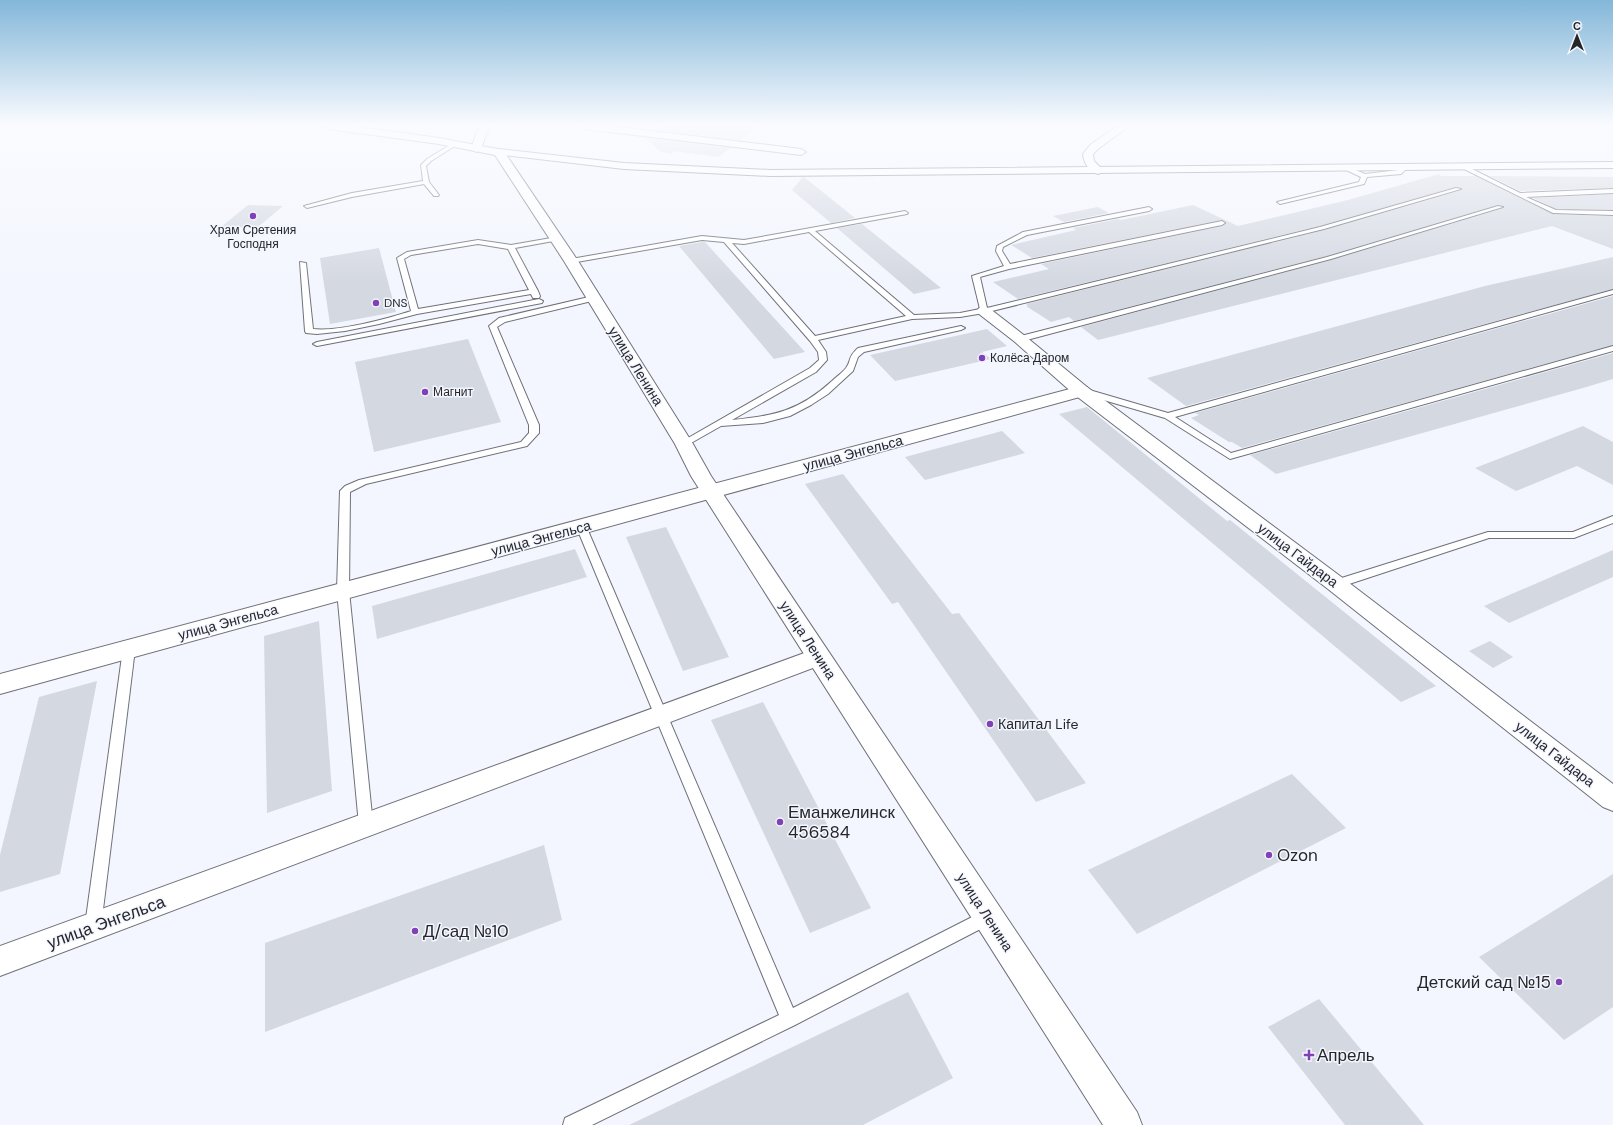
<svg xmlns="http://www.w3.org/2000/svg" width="1613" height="1125" viewBox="0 0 1613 1125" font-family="'DM Sans',sans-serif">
	<rect width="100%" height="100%" fill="#f3f6fe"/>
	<!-- building -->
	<g fill="#d4d8e1">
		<polygon points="662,126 758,126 740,140 655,130"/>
		<polygon points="646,138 730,148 719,157 673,151 672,154 661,152"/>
		<polygon points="1439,174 1441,176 1476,176 1553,214 1613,216 1613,249 1552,226 1098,340 1081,327 1331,260 1504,208 1503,206 1498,205 1327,256 1074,321 1069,317 1051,322 1026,306 1028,306 1026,304 1324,230 1462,190 1461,188 1456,187 1320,226 1018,299 993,282 1049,269 1041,264 1222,226 1226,223 1222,220 1032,258 1011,245 1076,230 1073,228 1118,219 1121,220 1193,205 1238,226 1348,200"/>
		<polygon points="1490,176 1613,177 1613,188 1520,191"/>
		<polygon points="803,177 804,177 855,218 831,223 792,190"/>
		<polygon points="1613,194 1613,210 1556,209 1533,198"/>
		<polygon points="248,205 283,206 258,227 221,227"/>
		<polygon points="1098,207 1109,213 1064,222 1053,216"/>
		<polygon points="862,224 941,288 914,294 837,228"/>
		<polygon points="702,242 705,242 805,352 774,359 679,246"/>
		<polygon points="379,248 396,312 330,324 320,258"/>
		<polygon points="1613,257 1613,289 1186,406 1147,378 1485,286"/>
		<polygon points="1613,296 1613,345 1242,448 1232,442 1229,442 1191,418 1199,415 1195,413"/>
		<polygon points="987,329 1007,346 982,352 991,359 895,381 870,355"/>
		<polygon points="468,339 501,422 374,452 355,362"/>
		<polygon points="1613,353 1613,379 1583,388 1276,474 1250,455"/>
		<polygon points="1087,407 1227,521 1230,520 1436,686 1401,702 1059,414"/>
		<polygon points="1583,426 1613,442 1613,485 1577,466 1516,491 1475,468"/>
		<polygon points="1002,431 1025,453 925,480 905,457"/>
		<polygon points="843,474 952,614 959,613 1086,783 1036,802 898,602 892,604 805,484"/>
		<polygon points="666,527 729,657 683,671 626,537"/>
		<polygon points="575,549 587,577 377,639 372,606"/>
		<polygon points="1613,550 1613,577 1509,623 1484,606"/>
		<polygon points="319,621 332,791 267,813 264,636"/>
		<polygon points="1490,641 1513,657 1493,668 1469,651"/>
		<polygon points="97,681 60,874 0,892 0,855 39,697"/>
		<polygon points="763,702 871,908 810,933 711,720"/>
		<polygon points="1292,774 1346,828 1137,934 1088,870"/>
		<polygon points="544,845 562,920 265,1032 265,943"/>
		<polygon points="1613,874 1613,1007 1564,1040 1479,957"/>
		<polygon points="908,992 953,1078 863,1125 629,1125"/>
		<polygon points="1319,999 1424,1125 1345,1125 1268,1027"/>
	</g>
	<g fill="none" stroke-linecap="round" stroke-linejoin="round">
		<!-- service casing -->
		<g stroke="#6e7179" stroke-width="2">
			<g id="service">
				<polygon points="453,143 458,144 431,161 426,166 429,182 439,195 438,196 434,196 424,184 352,197 307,208 304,206 352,193 423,181 421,165 427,159"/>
				<polygon points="1346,166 1365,174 1399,170 1404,166 1407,168 1401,174 1367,177 1364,184 1280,204 1277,202 1359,182 1361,177 1344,169 1343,168"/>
				<polygon points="1462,166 1466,166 1520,193 1613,189 1613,193 1526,197 1556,210 1613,211 1613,215 1553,213 1462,168"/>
				<path d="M1456,188L1461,189L1324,229L984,313L960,317L912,319L818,340L826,352L827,360L816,372L732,420C774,416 799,411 832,381C836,377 842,373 846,368C852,360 847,358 858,348L961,326L965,328L961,330L864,352L858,357L853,371L828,394L811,405L790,416L763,423L721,426L684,447L679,444L681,442L810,368L819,360L818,352L810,341L724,242L702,240L571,263L568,261L571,259L702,236L744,240L905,211L908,213L907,214L815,231L914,315L960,313L980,309L972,276L1004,266L996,251L997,246L1023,232L1149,207L1152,209L1149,211L1027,235L1003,247L1002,251L1010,264L1222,221L1225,223L1222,225L1009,269L980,277L987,308L1320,227ZM809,232L906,316L815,336L732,243L744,244Z"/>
				<polygon points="1498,206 1503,207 1331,259 1023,341 1017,341 1016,339 1017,337 1327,257"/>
				<path d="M557,237L559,238V240L515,248L538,291L540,296L539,298H533L531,294L417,314L379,324L345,331L317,334L306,333L305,331L300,262L306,263L313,329C337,332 387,319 411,311L397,258L407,252L478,240L511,245ZM478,244L508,249L529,290L418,309L404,259L411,255Z"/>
				<polygon points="1613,290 1613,294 1175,417 1231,453 1613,346 1613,351 1230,459 1165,418 1083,394 1082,392 1086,389 1168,413"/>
				<polygon points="593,296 597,298 596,300 505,322 497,327 539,425 539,433 527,446 366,484 350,492 349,591 373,825 371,830 366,831 361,830 359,825 337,591 340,491 345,486 359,480 521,442 529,433 529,425 489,326 499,318"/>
				<polygon points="539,299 543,301 542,303 317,346 313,344 317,342"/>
				<polygon points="1613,516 1613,523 1574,538 1489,538 1340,587 1332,587 1330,584 1332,581 1488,532 1573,532"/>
				<polygon points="581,523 586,526 793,1008 982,912 988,909 994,912 996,917 994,922 795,1025 592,1125 563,1125 565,1118 779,1015 576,526"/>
				<polygon points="129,645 133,646 135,649 101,926 99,931 93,934 87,931 85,926 123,649 125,646"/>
			</g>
		</g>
		<!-- minor casing -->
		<g stroke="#6e7179" stroke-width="2">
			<g id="minor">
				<polygon points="479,126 489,126 481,149 476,152 471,149"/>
				<polygon points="580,126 610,126 801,149 806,152 801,155 585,129"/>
				<path d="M1117,126H1129L1098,149L1093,154L1094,161L1104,171L1098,174C1089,172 1084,163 1083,154L1090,145Z"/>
				<polygon points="984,307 989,308 1025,336 1087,387 1344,579 1613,784 1613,811 1603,807 1328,589 1075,395 1015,342 979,314 977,311 979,308"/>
				<polygon points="818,648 826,651 830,657 826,663 0,976 0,946"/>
			</g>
		</g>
		<!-- tertiary casing -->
		<g stroke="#6e7179" stroke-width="2">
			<g id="tertiary">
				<polygon points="499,149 624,163 770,170 1613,162 1613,168 770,176 624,169 495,154 493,152 495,150"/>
				<polygon points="1081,386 1087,387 1090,391 1087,395 0,694 0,674"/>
			</g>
		</g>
		<!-- secondary casing -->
		<g stroke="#6e7179" stroke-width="2">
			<polygon id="secondary" points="323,126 351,126 439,138 503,150 578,261 693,444 711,476 1137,1112 1142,1125 1103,1125 691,476 675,444 564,261 495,155 439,144 328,129"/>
		</g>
		<!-- service -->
		<use href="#service" fill="#fff" fill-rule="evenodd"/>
		<!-- minor -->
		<use href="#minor" fill="#fff" fill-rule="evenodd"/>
		<!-- tertiary -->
		<use href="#tertiary" fill="#fff" fill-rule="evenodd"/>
		<!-- secondary -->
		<use href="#secondary" fill="#fff" fill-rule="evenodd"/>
	</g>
	<!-- sky -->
	<linearGradient id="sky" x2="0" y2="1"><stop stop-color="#83b7d9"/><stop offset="0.44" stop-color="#fafbff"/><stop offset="1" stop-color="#fafbff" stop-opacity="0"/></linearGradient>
	<rect width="1613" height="284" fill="url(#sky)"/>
	<!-- markers -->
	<g fill="#8141b6" stroke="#f3f6fe" stroke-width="1.5">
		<circle cx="253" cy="216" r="4"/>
		<circle cx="376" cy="303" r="4"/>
		<circle cx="982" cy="358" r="4"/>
		<circle cx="425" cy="392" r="4"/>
		<circle cx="990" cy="724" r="4"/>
		<circle cx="780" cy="822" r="4"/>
		<circle cx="1269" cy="855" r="4"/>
		<circle cx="415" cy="931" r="4"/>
		<circle cx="1559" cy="982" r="4"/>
		<path d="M1307 1049h4v4h4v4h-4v4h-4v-4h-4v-4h4z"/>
	</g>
	<g text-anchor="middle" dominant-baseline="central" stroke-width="3" stroke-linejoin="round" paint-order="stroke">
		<!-- far-poi labels -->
		<g font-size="12" fill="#25262a" stroke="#f3f6fe" text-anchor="start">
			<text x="253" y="230" text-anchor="middle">Храм Сретения<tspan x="253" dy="14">Господня</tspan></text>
			<text x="384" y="303">DNS</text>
			<text x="990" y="358">Колёса Даром</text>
			<text x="433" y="392">Магнит</text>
		</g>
		<!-- street labels -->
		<g font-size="14" fill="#25262a" stroke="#f3f6fe">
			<text transform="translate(636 366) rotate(58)">улица Ленина</text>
			<text transform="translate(853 453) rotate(-15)">улица Энгельса</text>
			<text transform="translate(541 538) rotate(-15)">улица Энгельса</text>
			<text transform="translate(1298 555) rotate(37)">улица Гайдара</text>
			<text transform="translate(228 622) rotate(-15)">улица Энгельса</text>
			<text transform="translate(808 640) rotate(57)">улица Ленина</text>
			<text transform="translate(1555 754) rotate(38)">улица Гайдара</text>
			<text transform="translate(985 912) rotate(57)">улица Ленина</text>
		</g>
		<!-- poi labels -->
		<g font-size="14" fill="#25262a" stroke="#f3f6fe" text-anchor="start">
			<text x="998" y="724">Капитал Life</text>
		</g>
		<!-- near-poi labels -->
		<g font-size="17" fill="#25262a" stroke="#f3f6fe" text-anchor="start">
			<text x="788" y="812">Еманжелинск<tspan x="788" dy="20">456584</tspan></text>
			<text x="1277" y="855">Ozon</text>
			<text x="423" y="931">Д/сад №10</text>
			<text x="1551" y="982" text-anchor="end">Детский сад №15</text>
			<text x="1317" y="1055">Апрель</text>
		</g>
		<!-- near-street labels -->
		<g font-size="17" fill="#25262a" stroke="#f3f6fe">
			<text transform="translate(106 922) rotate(-20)">улица Энгельса</text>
		</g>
	</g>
	<!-- north arrow -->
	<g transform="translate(1577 36)" stroke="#f3f6fe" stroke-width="3" paint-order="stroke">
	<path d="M0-3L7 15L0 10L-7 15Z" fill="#25262a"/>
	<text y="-6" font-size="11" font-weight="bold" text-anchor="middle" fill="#25262a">С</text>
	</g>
</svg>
